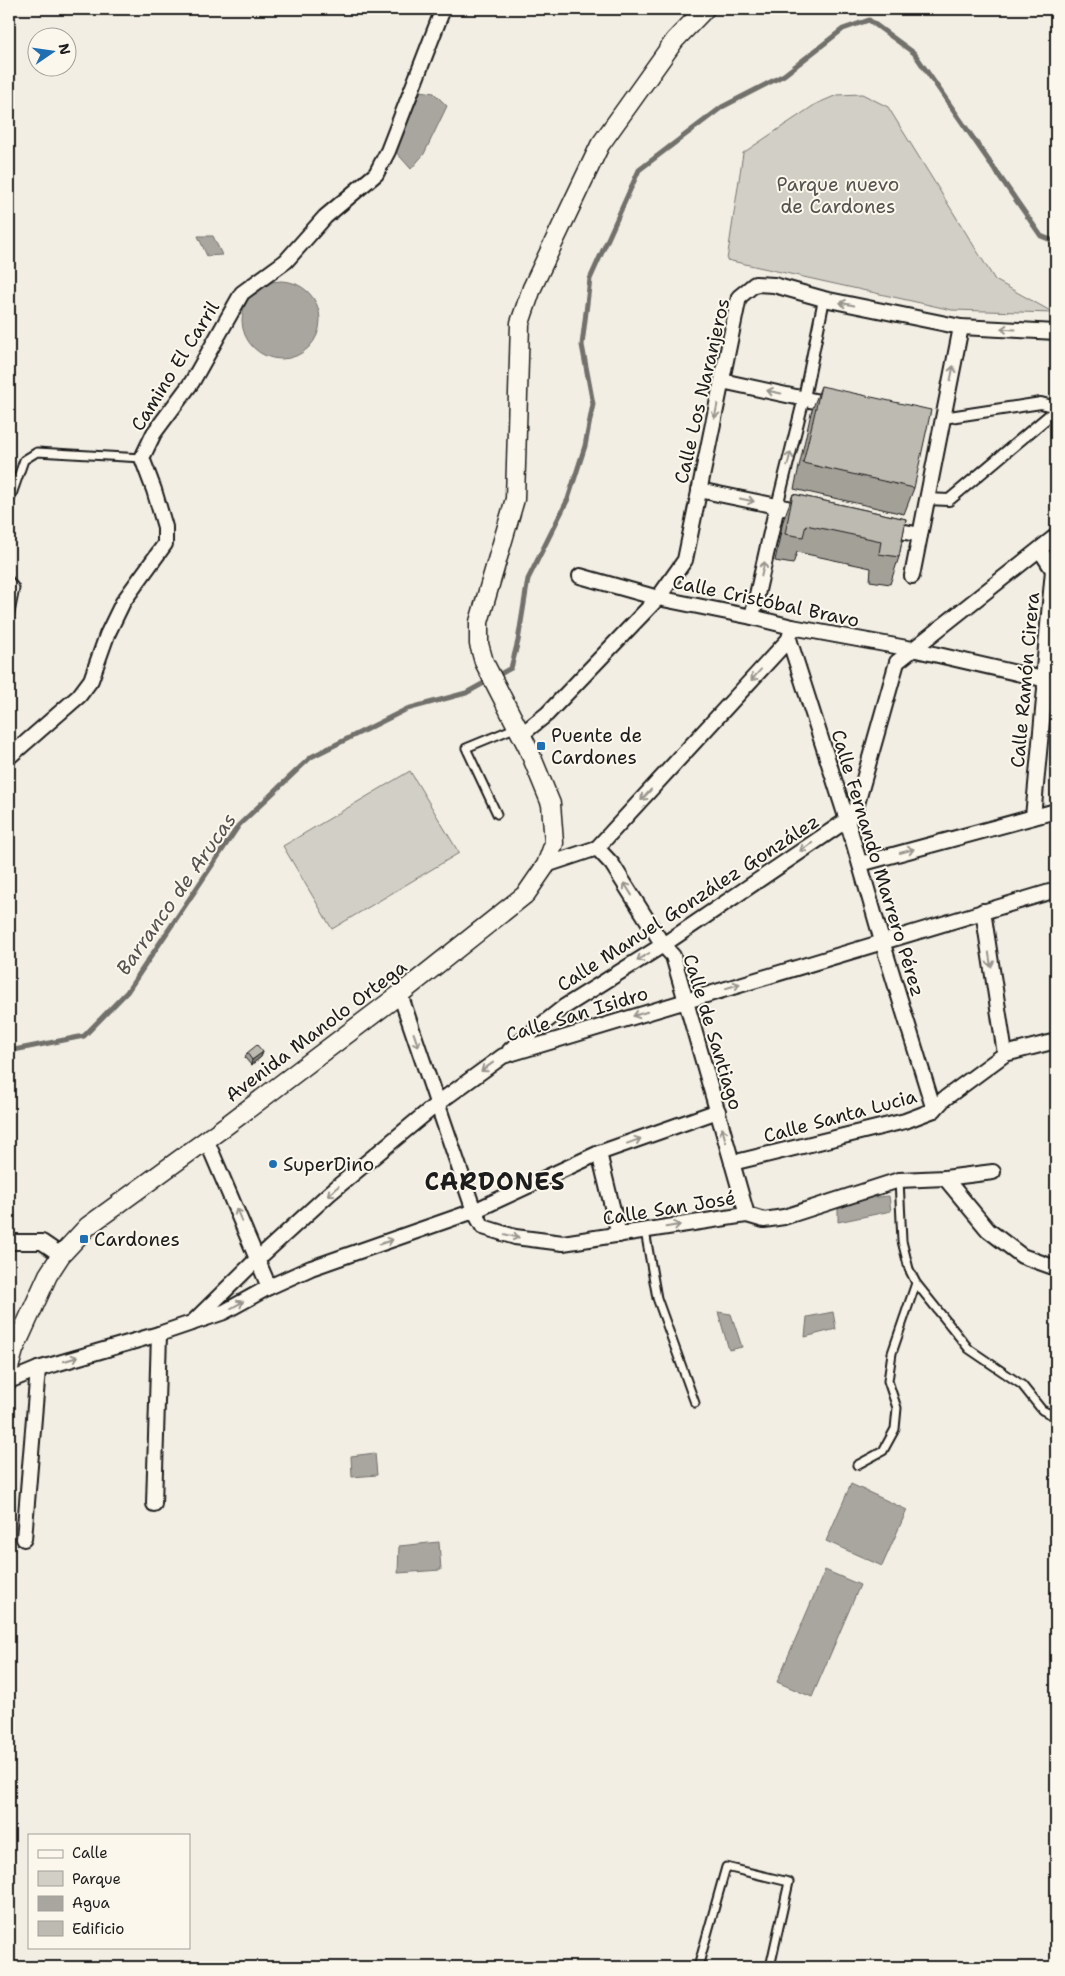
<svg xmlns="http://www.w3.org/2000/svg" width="1065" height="1976" viewBox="0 0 1065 1976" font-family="'Shantell Sans',sans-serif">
	<rect width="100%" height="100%" fill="#f2eee4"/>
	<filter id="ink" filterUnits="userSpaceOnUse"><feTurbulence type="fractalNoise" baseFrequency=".02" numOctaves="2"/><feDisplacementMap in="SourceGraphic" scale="10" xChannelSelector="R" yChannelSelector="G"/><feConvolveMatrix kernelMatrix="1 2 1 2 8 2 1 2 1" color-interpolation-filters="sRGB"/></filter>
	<g filter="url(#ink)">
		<!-- green -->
		<g fill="#d2cfc6" stroke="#777671">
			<polygon points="862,94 888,107 995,280 1054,313 952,310 727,260 743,153 816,104 837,95"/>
			<polygon points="410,771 459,853 332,929 283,846"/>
		</g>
		<!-- water -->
		<g fill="#a9a6a0" stroke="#716f6b">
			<polygon points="421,91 434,93 447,106 424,154 411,169 395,151"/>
			<polygon points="198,236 213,236 222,255 207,256"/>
			<circle cx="281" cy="320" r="39"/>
			<polygon points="889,1196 891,1211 838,1222 838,1209 867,1198"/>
			<polygon points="718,1312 731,1314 742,1347 729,1350"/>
			<polygon points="833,1312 836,1329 805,1337 807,1317"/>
			<polygon points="375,1453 377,1475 352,1477 351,1456"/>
			<polygon points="851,1484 907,1510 882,1566 826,1541"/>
			<polygon points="439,1542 441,1570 398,1573 399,1546"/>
			<polygon points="825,1570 860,1585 812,1697 777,1682"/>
		</g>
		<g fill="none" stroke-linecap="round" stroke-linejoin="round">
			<!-- stream -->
			<polyline stroke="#716f6b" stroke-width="5" points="9,1049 14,1050 84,1036 127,992 239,825 311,757 407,709 466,693 511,668 518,641 528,579 568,499 585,446 593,404 582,345 590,279 639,170 722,107 784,75 843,29 869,20 914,53 1041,236 1056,242"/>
			<!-- service casing -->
			<g stroke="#1c1c1c" stroke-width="11">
				<g id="service">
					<polyline points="9,503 24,460 37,452 142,458"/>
					<polyline points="9,580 15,588 9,618"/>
					<polyline points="497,814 466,748 517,727"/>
					<polyline points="899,1180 902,1241 909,1269 916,1283 969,1349 1022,1385 1042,1410 1056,1417"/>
					<polyline points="645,1231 657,1298 695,1403"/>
					<polyline points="857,1465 883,1451 895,1429 897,1408 888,1381 892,1353 916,1283"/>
					<polyline points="698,1967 726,1867 789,1882 770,1967"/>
				</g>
			</g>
			<!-- pedestrian casing -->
			<g stroke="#1c1c1c" stroke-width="14">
				<g id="pedestrian">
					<polyline points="943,418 1041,403 1056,407"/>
					<polyline points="927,499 949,500 1056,410"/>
					<polyline points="777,506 804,398 824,299"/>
				</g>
			</g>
			<!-- minor casing -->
			<g stroke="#1c1c1c" stroke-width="18">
				<g id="minor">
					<polyline points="722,381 833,405"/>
					<polyline points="699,490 806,512"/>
					<polyline points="886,528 920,535"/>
					<polyline points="580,576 658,598 685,560 739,297 755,284 774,285 824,299 961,327 1056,332"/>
					<polyline points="912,576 961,327"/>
					<polyline points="752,617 777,506"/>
					<polyline points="792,627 789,639 847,820 882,941 934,1110"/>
					<polyline points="522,734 547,714 658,598 752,617 792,627 912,649 1056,682"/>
					<polyline points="9,757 79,696 91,680 107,635 123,602 165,544 165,527 154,490 142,458 154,433 192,382 242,293 286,261 325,217 376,174 388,151 443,9"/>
					<polyline points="1033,817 1045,689 1044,669 1053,570 1040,550"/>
					<polyline points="597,848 612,864 663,945 673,956 747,1215"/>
					<polyline points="860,864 1056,811"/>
					<polyline points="546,865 597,848 789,639"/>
					<polyline points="983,911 1005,1054"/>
					<polyline points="400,994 474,1211 483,1227 515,1237 563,1243 739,1216 747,1215 764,1220 784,1217 899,1180 945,1178 993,1172"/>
					<polyline points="510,1050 564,1007 663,945 847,820 855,811 897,662 1056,536"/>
					<polyline points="206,1139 269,1287"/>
					<polyline points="599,1153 619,1235"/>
					<polyline points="732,1163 905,1121 934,1110 944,1099 1005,1054 1056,1041"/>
					<polyline points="945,1178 988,1230 1022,1256 1056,1268"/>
					<polyline points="9,1242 42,1242 61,1255"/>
					<polyline points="192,1323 251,1265 330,1193 438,1103 503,1056 1056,890"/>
					<polyline points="9,1381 38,1369 159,1334 224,1312 269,1287 311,1268 474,1211 599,1153 718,1111"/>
					<polyline points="154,1504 159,1334"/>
					<polyline points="24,1539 38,1369"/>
				</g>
			</g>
			<!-- tertiary casing -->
			<g stroke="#1c1c1c" stroke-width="21">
				<polyline id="tertiary" points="9,1368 14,1350 48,1275 61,1255 88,1226 227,1125 400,994 526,894 546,865 554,843 551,804 528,748 484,662 479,644 479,622 515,499 520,323 532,288 600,145 675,40 705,9"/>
			</g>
			<!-- service -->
			<use href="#service" stroke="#fbf7ec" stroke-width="7"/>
			<!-- pedestrian -->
			<use href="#pedestrian" stroke="#fbf7ec" stroke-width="10"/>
			<!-- minor -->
			<use href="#minor" stroke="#fbf7ec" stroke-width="14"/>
			<!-- tertiary -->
			<use href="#tertiary" stroke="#fbf7ec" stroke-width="18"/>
		</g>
		<!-- wall -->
		<g fill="#a3a098" stroke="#1c1c1c">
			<polygon points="821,386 914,488 904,514 794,489 811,413"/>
			<polygon points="793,494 906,519 899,557 890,584 870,581 871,568 797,552 793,564 775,561 783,521"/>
			<polygon points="263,1052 261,1057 251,1065 245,1058 247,1053"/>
		</g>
		<!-- shaded-wall -->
		<polygon fill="#84827c" stroke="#1c1c1c" points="263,1052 261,1057 251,1065 252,1060"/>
		<!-- building -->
		<g fill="#bdbab1" stroke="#1c1c1c">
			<polygon points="821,386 931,410 914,488 803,463"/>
			<polygon points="793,494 906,519 899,557 879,554 881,541 806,525 803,537 785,534"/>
			<polygon points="257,1045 263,1052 252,1060 247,1053"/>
		</g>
		<!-- one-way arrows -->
		<defs><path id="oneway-shaft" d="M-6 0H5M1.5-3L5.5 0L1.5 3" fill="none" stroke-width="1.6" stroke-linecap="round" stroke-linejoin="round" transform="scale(1.25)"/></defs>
		<g stroke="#97948e">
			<use href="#oneway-shaft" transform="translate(847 304) rotate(-168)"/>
			<use href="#oneway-shaft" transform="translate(1008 329) rotate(-177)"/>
			<use href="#oneway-shaft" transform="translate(952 373) rotate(-79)"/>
			<use href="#oneway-shaft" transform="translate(774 392) rotate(-168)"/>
			<use href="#oneway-shaft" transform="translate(716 411) rotate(102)"/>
			<use href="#oneway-shaft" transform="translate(789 459) rotate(-76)"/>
			<use href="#oneway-shaft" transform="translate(747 500) rotate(12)"/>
			<use href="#oneway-shaft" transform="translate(763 569) rotate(-77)"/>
			<use href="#oneway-shaft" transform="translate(756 675) rotate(132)"/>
			<use href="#oneway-shaft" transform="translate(646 795) rotate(133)"/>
			<use href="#oneway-shaft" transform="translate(806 847) rotate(146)"/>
			<use href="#oneway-shaft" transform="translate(907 851) rotate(-15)"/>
			<use href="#oneway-shaft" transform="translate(628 889) rotate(-122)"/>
			<use href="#oneway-shaft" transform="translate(643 957) rotate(148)"/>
			<use href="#oneway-shaft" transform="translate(990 960) rotate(81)"/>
			<use href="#oneway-shaft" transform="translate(733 986) rotate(-17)"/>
			<use href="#oneway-shaft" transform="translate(640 1014) rotate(163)"/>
			<use href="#oneway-shaft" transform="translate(416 1040) rotate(71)"/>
			<use href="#oneway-shaft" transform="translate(487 1067) rotate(144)"/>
			<use href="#oneway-shaft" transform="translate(724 1135) rotate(-106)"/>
			<use href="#oneway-shaft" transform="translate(634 1141) rotate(-20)"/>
			<use href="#oneway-shaft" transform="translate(333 1191) rotate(139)"/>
			<use href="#oneway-shaft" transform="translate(239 1215) rotate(-113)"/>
			<use href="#oneway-shaft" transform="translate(673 1226) rotate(-9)"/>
			<use href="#oneway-shaft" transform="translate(512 1236) rotate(14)"/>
			<use href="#oneway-shaft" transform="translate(386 1242) rotate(-19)"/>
			<use href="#oneway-shaft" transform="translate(237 1305) rotate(-29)"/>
			<use href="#oneway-shaft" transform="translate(71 1359) rotate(-17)"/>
		</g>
	</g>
	<!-- markers -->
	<g fill="#1f6fb2" stroke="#fbf7ec" stroke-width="2">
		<rect x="536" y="741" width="10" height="10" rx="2.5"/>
		<circle cx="273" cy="1164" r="5"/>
		<rect x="79" y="1234" width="10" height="10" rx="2.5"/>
	</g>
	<g text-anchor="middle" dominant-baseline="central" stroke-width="4" stroke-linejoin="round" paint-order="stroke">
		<!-- park labels -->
		<g font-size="19" fill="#53524f" stroke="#fbf7ec">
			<text x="838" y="184">Parque nuevo<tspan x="838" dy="22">de Cardones</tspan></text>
		</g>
		<!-- street labels -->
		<g font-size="19" fill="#1c1c1c" stroke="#fbf7ec">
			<text transform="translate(175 366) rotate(-58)">Camino El Carril</text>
			<text transform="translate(702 391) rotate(-77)">Calle Los Naranjeros</text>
			<text transform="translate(766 601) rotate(12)">Calle Cristóbal Bravo</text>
			<text transform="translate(1025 680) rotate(-85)">Calle Ramón Cirera</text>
			<text transform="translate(878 863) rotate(73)">Calle Fernando Marrero Pérez</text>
			<text transform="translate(688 903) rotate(-33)">Calle Manuel González González</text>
			<text transform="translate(577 1014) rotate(-17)">Calle San Isidro</text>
			<text transform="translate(316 1031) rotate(-37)">Avenida Manolo Ortega</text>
			<text transform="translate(713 1032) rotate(73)">Calle de Santiago</text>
			<text transform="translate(840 1116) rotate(-15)">Calle Santa Lucia</text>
			<text transform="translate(669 1208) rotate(-9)">Calle San José</text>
		</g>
		<!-- poi labels -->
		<g font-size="19" fill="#1c1c1c" stroke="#fbf7ec" text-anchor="start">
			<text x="551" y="735">Puente de<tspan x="551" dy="22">Cardones</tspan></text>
			<text x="283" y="1164">SuperDino</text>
			<text x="94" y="1239">Cardones</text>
		</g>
		<!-- water labels -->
		<g font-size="20" font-style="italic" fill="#545351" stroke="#fbf7ec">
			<text transform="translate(176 894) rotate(-55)">Barranco de Arucas</text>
		</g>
		<!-- district labels -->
		<g font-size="24" font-weight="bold" letter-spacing="1" fill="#1c1c1c" stroke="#fbf7ec">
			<text x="495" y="1182">CARDONES</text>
		</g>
	</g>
	<!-- margin -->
	<rect width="1065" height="1976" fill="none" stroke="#fbf7ec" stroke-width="30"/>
	<rect x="15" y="15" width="1035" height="1946" fill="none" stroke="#1c1c1c" stroke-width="2" filter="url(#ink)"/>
	<!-- legend -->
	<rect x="28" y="1834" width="162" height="115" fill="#fbf7ec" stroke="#a29f99"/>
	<rect x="38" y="1850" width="25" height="8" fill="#fbf7ec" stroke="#a29f99"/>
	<text x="72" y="1858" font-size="15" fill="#1c1c1c">Calle</text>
	<rect x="38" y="1871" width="25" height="15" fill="#d2cfc6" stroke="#a29f99"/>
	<text x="72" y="1884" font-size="15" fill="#1c1c1c">Parque</text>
	<rect x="38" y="1896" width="25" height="15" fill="#a9a6a0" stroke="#a29f99"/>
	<text x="72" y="1908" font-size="15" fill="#1c1c1c">Agua</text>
	<rect x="38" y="1921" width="25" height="15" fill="#bdbab1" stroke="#a29f99"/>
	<text x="72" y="1934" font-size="15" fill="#1c1c1c">Edificio</text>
	<!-- north arrow -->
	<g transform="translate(52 52) rotate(77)"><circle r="24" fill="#fbf7ec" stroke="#a29f99"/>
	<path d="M0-4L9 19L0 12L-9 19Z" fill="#1f6fb2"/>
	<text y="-8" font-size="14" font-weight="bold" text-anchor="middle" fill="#1c1c1c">N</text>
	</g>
</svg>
